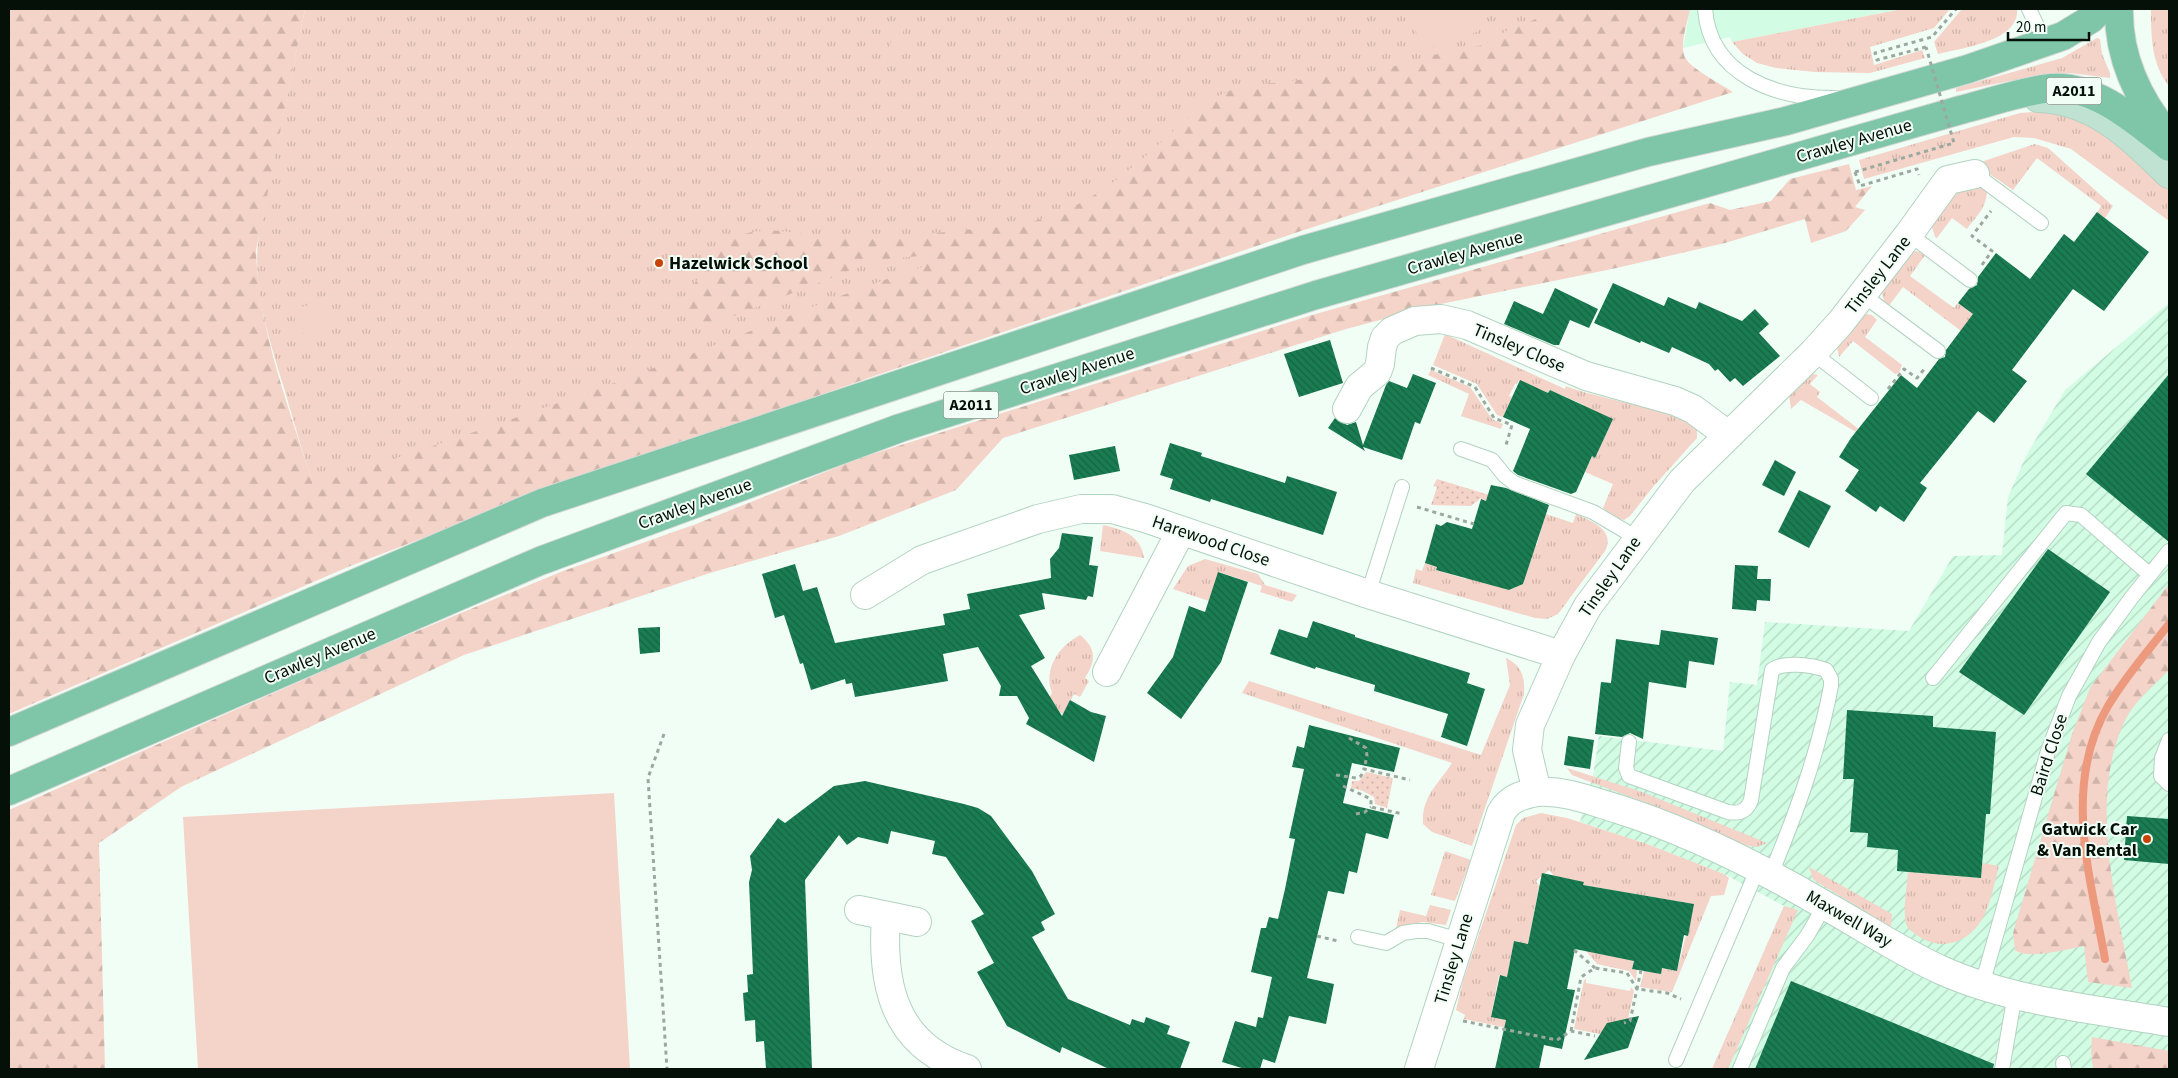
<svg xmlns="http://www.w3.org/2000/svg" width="2178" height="1078" viewBox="0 0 2178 1078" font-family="'Source Sans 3',sans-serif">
	<defs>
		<pattern id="industrial-furrows" width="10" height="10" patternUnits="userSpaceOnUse" patternTransform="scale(1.25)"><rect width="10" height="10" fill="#d2fce4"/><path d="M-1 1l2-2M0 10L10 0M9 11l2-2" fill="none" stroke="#b3d7c2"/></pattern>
		<pattern id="grass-tufts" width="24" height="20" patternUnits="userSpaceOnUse" patternTransform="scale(1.25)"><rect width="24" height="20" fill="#f4d3c8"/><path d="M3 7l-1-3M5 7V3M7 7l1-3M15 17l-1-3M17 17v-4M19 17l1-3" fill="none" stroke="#d0b4aa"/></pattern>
		<pattern id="forest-firs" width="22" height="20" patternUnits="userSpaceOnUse" patternTransform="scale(1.25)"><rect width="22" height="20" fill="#f4d3c8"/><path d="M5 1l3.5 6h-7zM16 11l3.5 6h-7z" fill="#d0b4aa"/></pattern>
		<pattern id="garden-dots" width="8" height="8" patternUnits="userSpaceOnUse" patternTransform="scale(1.25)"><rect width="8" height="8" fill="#f4d3c8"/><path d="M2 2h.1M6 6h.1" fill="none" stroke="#d0b4aa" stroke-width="1.8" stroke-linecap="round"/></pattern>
		<pattern id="building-back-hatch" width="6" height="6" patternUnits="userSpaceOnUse" patternTransform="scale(1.25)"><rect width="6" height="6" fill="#1a7c52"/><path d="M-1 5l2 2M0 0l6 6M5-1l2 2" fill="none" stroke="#156442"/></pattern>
	</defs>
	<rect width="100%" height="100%" fill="#f1fef6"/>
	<!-- built -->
	<polygon fill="#d2fce4" points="1690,9 1903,9 1732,42 1730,37 1683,48"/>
	<!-- industrial -->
	<polygon fill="url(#industrial-furrows)" points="2169,303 2169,1069 1712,1069 1784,906 1724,874 1647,844 1580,822 1593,776 1599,736 1723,751 1730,682 1757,685 1765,622 1909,631 1953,556 2002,555 2008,497 2026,456 2065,390"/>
	<!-- grass -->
	<g fill="url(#grass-tufts)">
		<path d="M305,9H1650L319,505C307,466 295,427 284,388C268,335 250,283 260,228Z"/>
		<polygon points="1903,9 1950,9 1934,28 1870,47 1874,65 1922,50 1925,58 1870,73 1815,72 1776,68 1757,63 1743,54 1732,42"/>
		<path d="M1962,9H2017C2020,41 1962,48 1938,54L1934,42Z"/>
		<path d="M2151,9H2169V86C2151,64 2151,36 2151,9Z"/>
		<polygon points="2097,38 2100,39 2102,54 2110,73 2110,78 2070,73 2009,81 1956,92 1956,88 2062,58"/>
		<polygon points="2048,111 2077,117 2129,149 2169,188 2169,221 2071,149 2034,138 2014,137 1864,179 1859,160 2020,113"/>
		<polygon points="2035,144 2048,148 2113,206 2105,218 2097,213 2101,206 2037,158 2013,190 1975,164"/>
		<path d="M1979,185L1987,191C1986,209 1977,215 1967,229L1952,218L1937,238L1935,237L1931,224L1954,187Z"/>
		<polygon points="1916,251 1926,254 1910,276 1954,308 1958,303 1999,334 1961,331 1903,287 1888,307 1885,305 1882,293 1911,253"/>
		<polygon points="1866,314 1872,315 1877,320 1865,337 1902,365 1899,373 1895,374 1853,341 1839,357 1837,347"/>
		<path d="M1445,334L1565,389L1566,386C1594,398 1682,411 1697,429V438L1653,487L1630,516L1624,520L1612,517L1603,508L1613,484L1585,472L1592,456L1595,458L1606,433L1604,429L1609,427L1611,423L1583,408L1584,405L1550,390L1548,393L1519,380L1517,384H1515L1509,396L1512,397L1503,417L1497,415L1477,384L1433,365Z"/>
		<polygon points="1431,370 1470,387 1492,419 1503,424 1501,429 1461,416 1469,394 1428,375"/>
		<polygon points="1813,374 1818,375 1810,384 1820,392 1817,397 1882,447 1801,400 1791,409 1789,395 1808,376"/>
		<path d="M1486,494L1573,523L1576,514C1591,521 1616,530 1605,551L1558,614L1547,619L1535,618L1413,583L1416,569L1422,571L1425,563L1437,567L1436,570L1466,579L1467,574L1508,587L1510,590L1524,583L1521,576L1533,545H1537L1541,529L1538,528L1541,518L1481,499L1482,496Z"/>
		<path d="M1103,525C1123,529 1141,536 1144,558L1100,551Z"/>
		<polygon points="1205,559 1258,574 1265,585 1297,595 1292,602 1260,592 1262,586 1219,572 1209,601 1173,589 1188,566"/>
		<path d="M1080,635C1097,649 1096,661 1085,678L1089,681L1080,697L1074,694L1063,714L1046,704L1052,693C1043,669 1059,646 1080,635Z"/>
		<path d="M1506,658C1522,666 1525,677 1524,694L1472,846L1432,832L1423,824C1421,797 1439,783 1452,763L1242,693L1249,681L1481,755L1510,685Z"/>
		<polygon points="1567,768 1642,792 1767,843 1757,847 1744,845 1670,812 1572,775"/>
		<polygon points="1541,813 1567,818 1647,844 1724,874 1729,878 1724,895 1711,896 1672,992 1640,987 1644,971 1649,972 1650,966 1677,971 1694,904 1583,885 1583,882 1554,876 1549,870 1536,881 1539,886 1528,944 1514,941 1507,977 1499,975 1491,1016 1519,1022 1517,1030 1464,1019 1465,1015 1456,1010 1463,981 1516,825 1523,818"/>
		<polygon points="1445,851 1471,860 1455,901 1431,895"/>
		<path d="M1982,863L1999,866C1994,884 1990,909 1979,924C1964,945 1939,950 1918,936C1914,933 1909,930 1907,926C1902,916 1907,884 1908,872L1981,878Z"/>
		<polygon points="1809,867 1892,914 1891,927 1817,882 1813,879"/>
		<polygon points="1430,905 1451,910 1446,925 1423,922 1396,928 1400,910 1426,916"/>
		<polygon points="1784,906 1798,910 1728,1069 1712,1069"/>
		<polygon points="1586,951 1634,959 1632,969 1637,970 1636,981 1629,971 1597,964"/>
		<polygon points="1586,979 1586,983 1630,991 1631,987 1634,991 1628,1019 1600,1034 1574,1029 1584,980"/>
	</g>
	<!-- forest -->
	<g fill="url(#forest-firs)">
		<path d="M9,9H305L256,250C258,330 290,409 313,485C425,449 536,412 646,371C737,338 826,299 919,268L924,266L926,261L924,257L919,256L877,260L724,320L705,323L691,320C675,296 720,242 744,234C774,225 803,236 834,238C876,241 921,235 963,230C988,228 1016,227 1041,219C1104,201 1148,153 1195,111L1207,101L1238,87L1377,71L1452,50L1484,45L1506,31L1561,9H1690C1688,21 1680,42 1684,55C1687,67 1721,84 1733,92L1304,230L877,375L539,493L348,567L9,714Z"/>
		<polygon points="1849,164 1856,190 1872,186 1855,207 1865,210 1846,231 1811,243 1805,219 1725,243 1612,269 1441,304 1346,329 1003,438 956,490 839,536 710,573 464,655 181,787 99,843 105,1069 9,1069 9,810 364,653 563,571 696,524 860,458 1312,315 1710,203 1730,210 1771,201 1790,179"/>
		<path d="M2169,584V670C2153,686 2132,703 2123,725C2088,803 2118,908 2132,988L2088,982L2084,946C2069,949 2027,960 2015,950L2013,933L2072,734L2090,688Z"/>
		<polygon points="2092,1037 2169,1051 2169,1069 2093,1069 2091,1053"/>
	</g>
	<!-- park -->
	<g fill="#f4d3c8">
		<polygon points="898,9 908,9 896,64 887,62"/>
		<polygon points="1426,9 1471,9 1479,31 1422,50 1410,14"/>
		<polygon points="309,305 322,305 332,315 323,339 311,339 294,327 295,314 301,307"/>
		<polygon points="614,793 630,1069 198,1069 183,817"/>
	</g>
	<!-- garden -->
	<g fill="url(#garden-dots)">
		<polygon points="1437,479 1486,494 1471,506 1431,505 1437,487 1433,486"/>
		<polygon points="1366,772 1393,778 1387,808 1375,804 1374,797 1363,791 1351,788 1352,781 1359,781"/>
	</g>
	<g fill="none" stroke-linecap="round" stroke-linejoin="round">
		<!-- stream -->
		<path stroke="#ed997d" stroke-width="8" d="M2105,959C2090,876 2062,785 2108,706C2125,677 2148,651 2169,624"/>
	</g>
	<!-- building -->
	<g fill="url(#building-back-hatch)">
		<polygon points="2097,212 2149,252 2104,311 2073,289 2012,370 2027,381 1994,423 1978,411 1920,483 1927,488 1904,522 1880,506 1876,512 1845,491 1859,470 1839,457 1851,438 1901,375 1917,388 1939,359 1945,357 1946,350 1973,314 1958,303 1969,289 1977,285 1978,277 1996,253 2030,279 2064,234 2074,242"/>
		<polygon points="1613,283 1664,306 1668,297 1696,309 1699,302 1742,321 1755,309 1769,324 1759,333 1780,356 1743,386 1735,378 1730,382 1718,369 1715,371 1709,364 1672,347 1669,353 1641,341 1640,343 1594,323"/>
		<polygon points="1555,288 1598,309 1589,328 1570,320 1559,345 1554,345 1504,324 1514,301 1543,314"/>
		<polygon points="1330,340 1343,383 1299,397 1284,354"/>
		<polygon points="1413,374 1436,383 1420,424 1415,422 1402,460 1363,447 1365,451 1328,428 1335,418 1347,425 1356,422 1363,445 1386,385 1389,381 1407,388"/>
		<polygon points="2169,374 2169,542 2086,474"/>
		<polygon points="1520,380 1548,393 1550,390 1613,419 1595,458 1592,456 1576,492 1571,494 1518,475 1513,471 1530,429 1503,417"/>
		<polygon points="1170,443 1202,453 1201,456 1285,483 1287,476 1337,492 1323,535 1211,499 1210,502 1170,489 1173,479 1160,475"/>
		<polygon points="1115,446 1120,471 1074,480 1069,455"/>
		<polygon points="1775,460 1796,472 1784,496 1762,485"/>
		<polygon points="1491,485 1506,488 1549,505 1523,584 1509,590 1436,570 1437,567 1425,563 1436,524 1441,526 1447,522 1472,529 1481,499 1486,501"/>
		<polygon points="1799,490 1831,506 1809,548 1778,532"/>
		<polygon points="1062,533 1093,537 1089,565 1098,566 1093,597 1088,596 1086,600 1042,593 1045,609 1019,615 1045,658 1031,666 1062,716 1070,700 1091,712 1106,716 1094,762 1026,724 1029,718 1017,696 999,696 1001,686 978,647 943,654 948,681 855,697 852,683 846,684 845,679 811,690 803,663 800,664 784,615 775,618 762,574 795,564 803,591 817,587 835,643 945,625 943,614 970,609 967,594 1051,578 1050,559 1059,548"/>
		<polygon points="2048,549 2110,592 2024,715 1959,672"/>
		<polygon points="1735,565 1758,566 1757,579 1771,579 1770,601 1757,600 1756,611 1732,609"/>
		<polygon points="1218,572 1248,582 1221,662 1181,719 1147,693 1173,657 1189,606 1205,612"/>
		<polygon points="1313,621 1355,635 1355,637 1470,673 1467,683 1485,689 1467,746 1441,737 1448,714 1374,691 1375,685 1316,667 1315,669 1270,654 1279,629 1307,638"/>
		<polygon points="660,627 660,652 640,654 638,628"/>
		<polygon points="1661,630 1718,638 1714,665 1689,661 1686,688 1649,682 1643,739 1630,733 1622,737 1595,734 1601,682 1611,683 1616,639 1659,645"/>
		<polygon points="1847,710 1933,716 1933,727 1996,732 1990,814 1986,814 1981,878 1897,871 1898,850 1867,847 1868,833 1850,832 1854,779 1843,779"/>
		<polygon points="1309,725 1400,748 1394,772 1352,763 1343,803 1394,815 1388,839 1366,833 1357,873 1349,871 1344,894 1328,891 1307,978 1334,984 1326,1024 1289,1016 1275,1063 1263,1059 1260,1069 1245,1069 1222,1062 1235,1021 1256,1027 1258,1017 1263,1018 1272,977 1251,972 1261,928 1266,928 1269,917 1278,919 1285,889 1295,839 1289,838 1304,769 1292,767 1297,746 1304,748"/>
		<polygon points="1568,736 1594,740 1590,769 1564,765"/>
		<polygon points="865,781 964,804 978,808 991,816 1032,871 1055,914 1041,922 1045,930 1032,937 1068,999 1130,1025 1132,1019 1144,1023 1146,1017 1170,1026 1167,1034 1190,1042 1180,1069 1109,1069 1062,1047 1060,1053 1007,1026 977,972 994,963 971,921 984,914 946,857 932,854 935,841 891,831 888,844 858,837 847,845 839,835 805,880 812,1069 766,1069 764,1041 756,1042 755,1020 745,1021 743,993 748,992 747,975 753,974 749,882 752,870 750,856 778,818 785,823 834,786"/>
		<polygon points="2127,816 2169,819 2169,864 2124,860"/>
		<polygon points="1542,873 1584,882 1583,885 1694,904 1688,936 1684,935 1677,971 1662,968 1661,974 1632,969 1634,961 1575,949 1567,989 1575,990 1562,1049 1544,1045 1539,1069 1495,1069 1506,1020 1491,1017 1500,975 1507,977 1514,941 1528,944"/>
		<polygon points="1791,981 1994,1064 1993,1069 1755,1069"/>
		<polygon points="1639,1016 1628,1048 1584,1060 1607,1023"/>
	</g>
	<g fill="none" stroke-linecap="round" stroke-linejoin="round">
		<!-- lane casing -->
		<g stroke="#b2d3c0" stroke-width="16">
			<g id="lane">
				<path d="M1705,9C1710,76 1777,99 1835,98"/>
				<polyline points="2029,9 2045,43"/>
				<polyline points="1975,174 2041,223"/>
				<polyline points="1909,234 1970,280"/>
				<polyline points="1863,295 1938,351"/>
				<polyline points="1813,353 1871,398"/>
				<polyline points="1461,449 1492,460 1505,476 1514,483 1593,512 1637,538"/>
				<polyline points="1368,594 1402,487"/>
				<polyline points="1933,678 2066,513 2081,515 2149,574"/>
				<polyline points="2169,740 2162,758 2161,776 2169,784"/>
				<path d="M1629,742L1626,768L1629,776L1728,812C1739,814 1747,811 1751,800L1772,670C1783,661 1812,665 1826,670L1831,679V686C1818,754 1797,811 1771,874"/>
				<polyline points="1358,937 1386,943 1403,933 1416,931 1428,931 1459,940"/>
				<polyline points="1982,985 2048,751 2069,696 2099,642 2132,597 2169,551"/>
				<polyline points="1676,1060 1758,868"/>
				<polyline points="2063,1063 2064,1069"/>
				<polyline points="1740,1069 1783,968 1807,936 1825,905"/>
				<polyline points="2002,1069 2015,994"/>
			</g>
		</g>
		<!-- street casing -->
		<g stroke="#b2d3c0" stroke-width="30">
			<g id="street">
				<polyline points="1347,409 1359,387 1377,372 1380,364 1382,347 1385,338 1392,331 1415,321 1441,319 1467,325 1586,376 1675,401 1693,409 1728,435"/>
				<polyline points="865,595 922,560 1038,519 1081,509 1112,509 1145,518 1368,594 1561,655"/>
				<polyline points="1107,672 1181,531"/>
				<path d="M1537,792C1565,790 1591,801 1618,809C1691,832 1760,867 1826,906C1864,927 1901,952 1941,970C2012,1002 2094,1009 2169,1022"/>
				<polyline points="859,910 917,922"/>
				<path d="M886,916C881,985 894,1045 967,1069"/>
				<path d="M1419,1069L1501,813C1509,798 1522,795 1537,792L1527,750L1530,725L1561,655L1588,606L1682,481L1813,353L1841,322L1909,234L1948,180L1975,174"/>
			</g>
		</g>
		<!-- secondary casing -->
		<g stroke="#b2d3c0" stroke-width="30">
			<path id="secondary" d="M2038,98C2094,99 2131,137 2169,174"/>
		</g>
		<!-- primary casing -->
		<g stroke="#d7d9d8" stroke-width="30">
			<g id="primary">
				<path d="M2119,9C2118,56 2138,100 2168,135"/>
				<polyline points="9,732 542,503 1303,250 1648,152 1786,121 1968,69 2063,36 2091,19 2101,9"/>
				<path d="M9,791L540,561L900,428L1316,295L1964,109C1992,102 2022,91 2051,88C2095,84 2137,122 2169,147"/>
			</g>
		</g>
		<!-- path -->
		<g stroke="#9ba8a0" stroke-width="3" stroke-dasharray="4 4" stroke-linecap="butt">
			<polyline points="1926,47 1877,60 1875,53 1932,37 1956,9"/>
			<polyline points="1855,172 1860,186 1917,169 1919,175"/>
			<polyline points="1982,265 1992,251 1972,236 1991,211"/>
			<polyline points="1431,368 1475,387 1494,418 1512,425 1506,445"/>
			<polyline points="1888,389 1904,369 1917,378 1926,367"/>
			<polyline points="1417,507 1474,524"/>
			<polyline points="664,734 648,778 667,1069"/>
			<polyline points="1349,738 1366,748 1367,756 1364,769"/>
			<polyline points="1336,775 1356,778 1361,776 1364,769 1410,780"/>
			<polyline points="1343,786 1371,799 1371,807 1403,814"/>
			<polyline points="1356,814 1365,812 1371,807"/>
			<polyline points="1317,936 1338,941"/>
			<polyline points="1574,950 1595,968"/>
			<polyline points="1641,970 1637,989 1667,993 1681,999"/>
			<polyline points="1463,1021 1557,1040 1571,1031 1595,1036"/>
			<polyline points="1571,1031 1581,977 1595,968 1627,973 1637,989 1630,1021 1624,1023"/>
		</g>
		<!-- lane -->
		<use href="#lane" stroke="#fff" stroke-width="14"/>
		<!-- street -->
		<use href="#street" stroke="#fff" stroke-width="28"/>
		<!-- secondary -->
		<use href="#secondary" stroke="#bfe2d3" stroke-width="28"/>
		<!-- primary -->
		<use href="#primary" stroke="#7fc5a7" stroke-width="28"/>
		<!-- path-bridge -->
		<polyline stroke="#9ba8a0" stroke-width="3" stroke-dasharray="4 4" stroke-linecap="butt" points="1855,172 1954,143 1926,47"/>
	</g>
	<!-- markers -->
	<g fill="#c84200" stroke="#f1fef6" stroke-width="2">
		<circle cx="659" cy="263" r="5"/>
		<circle cx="2147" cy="839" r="5"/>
	</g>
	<g text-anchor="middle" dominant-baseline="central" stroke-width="4" stroke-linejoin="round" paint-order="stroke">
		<!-- shield labels -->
		<g fill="#f1fef6" stroke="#4c5750" stroke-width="1">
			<rect x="2046.5" y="77.5" width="55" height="27" rx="4"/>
			<rect x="943.5" y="391.5" width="55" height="27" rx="4"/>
		</g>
		<g font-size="16" font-weight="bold" fill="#051009">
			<text x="2074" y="91">A2011</text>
			<text x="971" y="405">A2011</text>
		</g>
		<!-- street labels -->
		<g font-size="18" fill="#051009" stroke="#f1fef6">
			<text transform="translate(1854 141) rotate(-16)">Crawley Avenue</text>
			<text transform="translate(1465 253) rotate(-16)">Crawley Avenue</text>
			<text transform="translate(1878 275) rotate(-52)">Tinsley Lane</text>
			<text transform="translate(1519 348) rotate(23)">Tinsley Close</text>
			<text transform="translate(1077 371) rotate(-18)">Crawley Avenue</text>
			<text transform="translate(695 504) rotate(-20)">Crawley Avenue</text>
			<text transform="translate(1211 541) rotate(19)">Harewood Close</text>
			<text transform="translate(1610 577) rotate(-55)">Tinsley Lane</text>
			<text transform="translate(320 656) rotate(-23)">Crawley Avenue</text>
			<text transform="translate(2049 755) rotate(-72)">Baird Close</text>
			<text transform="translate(1849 919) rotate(30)">Maxwell Way</text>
			<text transform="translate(1454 959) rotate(-73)">Tinsley Lane</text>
		</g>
		<!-- poi labels -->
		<g font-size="18" font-weight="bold" fill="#051009" stroke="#f1fef6" text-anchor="start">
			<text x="669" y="263">Hazelwick School</text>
			<text x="2137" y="829" text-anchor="end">Gatwick Car<tspan x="2137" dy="21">&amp; Van Rental</tspan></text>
		</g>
	</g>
	<!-- border -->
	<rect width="2178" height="1078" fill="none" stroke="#051009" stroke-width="20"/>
	<!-- scale -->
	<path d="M2008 32v8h81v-8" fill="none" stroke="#051009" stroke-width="2.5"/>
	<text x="2016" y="32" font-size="15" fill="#051009" stroke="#f1fef6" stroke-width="4" paint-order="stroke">20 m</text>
</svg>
